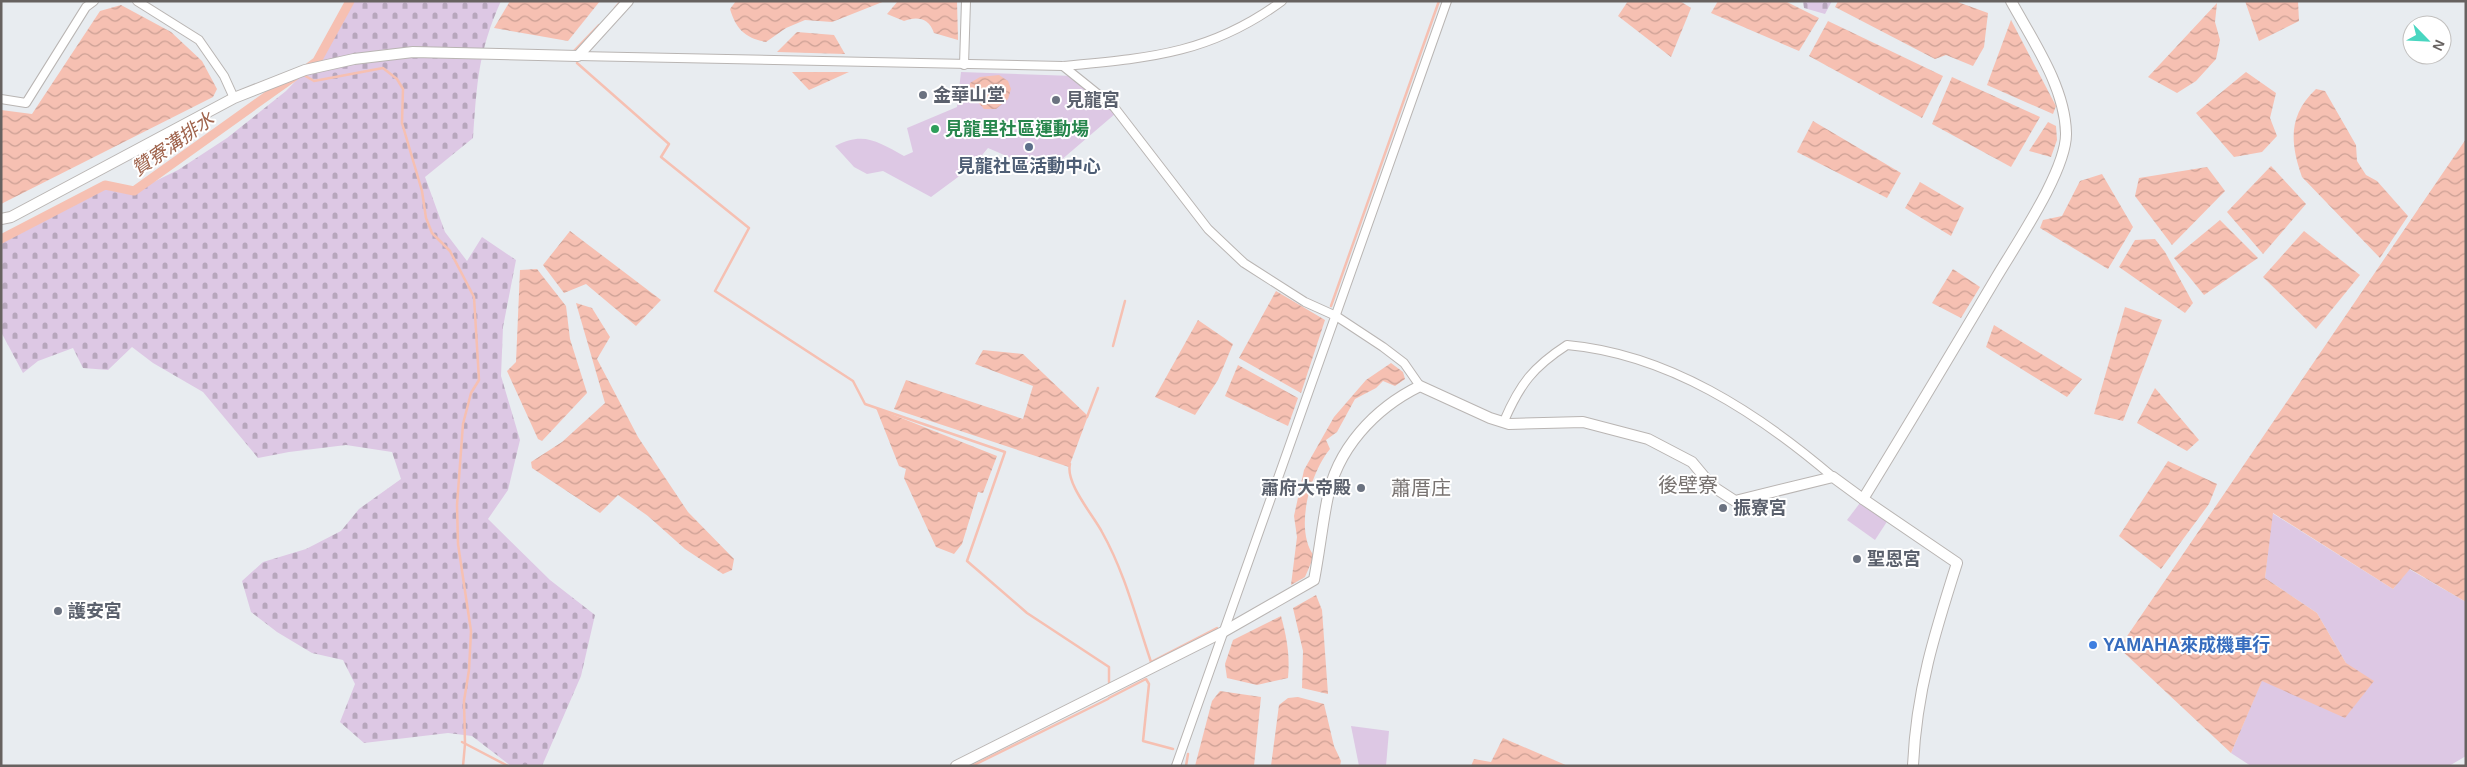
<svg xmlns="http://www.w3.org/2000/svg" width="2467" height="767" viewBox="0 0 2467 767" font-family="Helvetica,'Noto Sans TC',sans-serif">
	<defs>
		<pattern id="cemetery-stones" width="16" height="16" patternUnits="userSpaceOnUse" patternTransform="scale(1.25)"><rect width="16" height="16" fill="#ddc8e4"/><path d="M2 7V4a2 2 0 0 1 4 0v3zM10 15v-3a2 2 0 0 1 4 0v3z" fill="#b7a6bc"/></pattern>
		<pattern id="water-waves" width="16" height="10" patternUnits="userSpaceOnUse" patternTransform="scale(1.25)"><rect width="16" height="10" fill="#f6c0b2"/><path d="M0 5q4-4 8 0t8 0" fill="none" stroke="#cb9f94"/></pattern>
	</defs>
	<rect width="100%" height="100%" fill="#e8ecf0"/>
	<!-- green -->
	<g fill="#ddc8e4">
		<path d="M961,72L1074,76L1109,106L1115,114L1046,173L988,148L973,166L931,197L883,171L867,174L854,167L835,146C864,131 878,142 904,156L913,152L907,128L957,107Z"/>
		<polygon points="1863,499 1890,517 1875,540 1847,520"/>
		<polygon points="2272,513 2393,589 2409,569 2466,602 2466,756 2449,766 2251,766 2231,753 2262,680 2345,717 2346,663 2317,613 2265,578"/>
		<polygon points="1351,726 1389,731 1386,766 1359,766"/>
	</g>
	<!-- cemetery -->
	<g fill="url(#cemetery-stones)">
		<path d="M350,1H501C478,52 477,83 473,138L425,177L445,232L467,261L482,237L516,260L503,327L501,376L520,440L508,490L488,519L550,580L595,615L581,676L542,766H511L472,736L448,733L364,743L340,722L355,684L343,660L312,653L277,632L251,612L242,581L263,562L306,549L341,531L359,509L401,479L392,452L346,445L289,452L258,458L203,392L153,363L132,347L108,370L83,368L73,348L38,361L23,373L1,332V239L4,236L80,198L112,187L135,191L178,170L227,138L286,91L309,67Z"/>
		<polygon points="1803,1 1832,1 1825,14 1804,8"/>
	</g>
	<!-- water -->
	<g fill="url(#water-waves)">
		<polygon points="510,1 600,1 568,41 494,28"/>
		<path d="M736,1H885L832,22L805,20L786,28L766,42C745,38 736,29 730,9Z"/>
		<path d="M898,1H957L958,40L934,33C929,18 917,16 904,21L887,14Z"/>
		<polygon points="1628,1 1680,1 1691,8 1671,57 1618,16"/>
		<polygon points="1718,1 1785,1 1819,18 1799,51 1711,13"/>
		<polygon points="1838,1 1955,1 1988,13 1984,47 1973,66 1946,55 1935,59 1835,7"/>
		<polygon points="2245,1 2298,1 2299,21 2259,41"/>
		<polygon points="2217,3 2215,22 2220,40 2216,59 2196,81 2177,93 2148,77"/>
		<polygon points="121,5 171,32 202,61 217,89 213,97 1,204 1,110 32,114 100,11"/>
		<polygon points="2011,20 2056,106 2053,114 1987,85"/>
		<polygon points="1828,21 1943,76 1922,118 1809,56"/>
		<polygon points="797,32 834,35 845,54 777,52"/>
		<polygon points="792,72 849,72 809,90"/>
		<polygon points="2246,72 2276,93 2270,118 2277,136 2262,152 2234,157 2196,113"/>
		<polygon points="999,75 1008,81 1011,89 1008,99 996,109 984,109 969,92 970,83 980,77"/>
		<polygon points="1952,77 2040,117 2011,167 1932,124"/>
		<path d="M2316,89L2325,91L2356,145L2357,161L2366,175L2377,181L2408,216L2380,258L2302,177C2290,143 2288,115 2316,89Z"/>
		<polygon points="1813,121 1901,173 1887,198 1797,152"/>
		<polygon points="2048,122 2056,126 2057,140 2051,157 2029,151"/>
		<polygon points="2466,139 2466,602 2410,569 2393,589 2273,513 2265,578 2317,613 2346,663 2374,681 2345,718 2262,681 2231,753 2119,648"/>
		<polygon points="2271,166 2306,204 2263,254 2227,212"/>
		<polygon points="2207,167 2225,191 2172,245 2135,196 2139,178"/>
		<polygon points="2102,174 2133,227 2108,269 2040,228 2043,220 2062,216 2080,181"/>
		<polygon points="1920,182 1964,208 1951,236 1905,208"/>
		<polygon points="2220,220 2258,258 2204,295 2174,258"/>
		<polygon points="570,231 661,300 636,326 586,284 564,293 543,265"/>
		<polygon points="2304,231 2360,275 2316,329 2263,277"/>
		<polygon points="2155,239 2165,252 2193,303 2185,313 2119,267 2135,240"/>
		<polygon points="537,269 566,306 570,339 587,393 542,441 538,439 507,371 516,362 520,270"/>
		<polygon points="1953,269 1980,287 1961,318 1932,303"/>
		<polygon points="1276,291 1325,320 1301,393 1239,358"/>
		<polygon points="576,303 592,308 610,337 597,359 638,437 688,512 734,559 732,570 723,574 685,549 648,516 618,495 600,513 532,468 531,462 562,442 605,403"/>
		<polygon points="2125,307 2162,320 2123,421 2094,414"/>
		<polygon points="1198,320 1233,344 1218,380 1195,415 1155,397"/>
		<polygon points="1994,325 2082,379 2067,397 1986,347"/>
		<polygon points="983,350 1023,354 1088,416 1069,467 894,409 906,380 1023,419 1033,386 975,364"/>
		<path d="M1391,363L1403,372L1405,379L1395,386L1383,381L1376,388L1355,399L1337,432L1326,440L1330,449C1310,473 1294,530 1314,556L1305,577L1291,585L1297,537L1294,516L1304,470L1334,417L1366,380Z"/>
		<polygon points="1238,365 1298,398 1288,426 1225,396"/>
		<polygon points="2155,388 2199,440 2187,451 2137,423"/>
		<polygon points="876,408 997,456 983,493 978,492 962,544 954,554 936,547 904,478 906,469 899,466"/>
		<polygon points="2168,461 2217,484 2209,504 2161,569 2119,536"/>
		<polygon points="1316,595 1322,610 1328,694 1302,688 1303,651 1293,608"/>
		<path d="M1281,616C1287,638 1290,656 1288,678L1257,685L1227,678L1225,664L1233,640Z"/>
		<polygon points="1220,691 1261,697 1254,766 1195,766 1212,701"/>
		<polygon points="1298,697 1324,704 1334,746 1341,761 1340,766 1271,766 1279,705 1288,698"/>
		<polygon points="1503,738 1568,766 1471,766 1474,759 1491,762"/>
	</g>
	<g fill="none" stroke-linecap="round" stroke-linejoin="round">
		<!-- stream -->
		<g stroke="#f6c0b2" stroke-width="2.5">
			<polyline points="615,8 621,1"/>
			<polyline points="572,53 599,25"/>
			<polyline points="577,63 669,144 661,157 749,228 715,291 853,381 865,404 1005,452 967,561 1027,613 1109,667 1109,682"/>
			<polyline points="302,74 314,81 383,68 397,79 403,89 402,123 422,191 426,218 432,233 450,251 474,297 479,380 471,393 463,424 457,505 458,544 471,631 469,670 464,701 465,744 463,766"/>
			<polyline points="1331,306 1439,1"/>
			<polyline points="1113,346 1125,301"/>
			<polyline points="1087,417 1098,388"/>
			<path d="M1070,464C1065,483 1093,515 1102,532C1125,573 1136,618 1151,662L1217,628"/>
			<polyline points="1109,698 1146,679 1149,684 1143,741 1173,749"/>
			<polyline points="462,742 508,766"/>
			<polyline points="972,766 1108,699"/>
			<polyline points="1186,766 1188,754"/>
		</g>
		<!-- canal -->
		<g stroke="#f6c0b2" stroke-width="9">
			<polyline points="309,67 317,61 350,1"/>
			<polyline points="1,239 105,185 134,191 295,76"/>
		</g>
		<!-- minor casing -->
		<g stroke="#b9b5b3" stroke-width="10">
			<g id="minor">
				<polyline points="137,1 199,40 224,76 234,98"/>
				<path d="M578,56L1063,66C1149,58 1210,54 1282,1"/>
				<polyline points="964,65 966,1"/>
				<polyline points="1063,66 1114,107 1208,229 1244,263 1305,302 1336,316 1383,347 1404,363 1420,386"/>
				<polyline points="1,99 26,103 86,7 94,1"/>
				<path d="M1504,421C1520,384 1533,367 1567,345C1668,354 1758,413 1833,477"/>
				<polyline points="1176,766 1447,1"/>
			</g>
		</g>
		<!-- tertiary casing -->
		<g stroke="#b9b5b3" stroke-width="12">
			<g id="tertiary">
				<polyline points="1,219 11,217 234,98 305,70 354,59 413,52 578,56 628,1"/>
				<path d="M956,766L1223,632L1314,580C1319,554 1322,527 1327,501C1336,449 1375,408 1420,386L1490,418L1509,424L1583,422L1648,439L1692,462L1712,486L1735,501L1833,477L1863,499"/>
				<path d="M1913,766C1916,692 1935,632 1957,563L1863,499C1908,426 1952,352 1996,278C2016,244 2067,170 2066,133C2065,87 2033,41 2011,1"/>
			</g>
		</g>
		<!-- minor -->
		<use href="#minor" stroke="#fff" stroke-width="8"/>
		<!-- tertiary -->
		<use href="#tertiary" stroke="#fff" stroke-width="10"/>
	</g>
	<!-- markers -->
	<g fill="#6b7280" stroke="#fff" stroke-width="2">
		<circle cx="923" cy="95" r="5"/>
		<circle cx="1056" cy="100" r="5"/>
		<circle cx="1361" cy="488" r="5"/>
		<circle cx="1723" cy="508" r="5"/>
		<circle cx="1857" cy="559" r="5"/>
		<circle cx="58" cy="611" r="5"/>
	</g>
	<circle fill="#2e9e5b" stroke="#fff" stroke-width="2" cx="935" cy="129" r="5"/>
	<circle fill="#5c6f8a" stroke="#fff" stroke-width="2" cx="1029" cy="147" r="5"/>
	<circle fill="#3f7fe0" stroke="#fff" stroke-width="2" cx="2093" cy="645" r="5"/>
	<g text-anchor="middle" dominant-baseline="central" stroke-width="4" stroke-linejoin="round" paint-order="stroke">
		<!-- worship labels -->
		<g font-size="18" font-weight="bold" fill="#5b616d" stroke="#fff" text-anchor="start">
			<text x="933" y="95">金華山堂</text>
			<text x="1066" y="100">見龍宮</text>
			<text x="1351" y="488" text-anchor="end">蕭府大帝殿</text>
			<text x="1733" y="508">振寮宮</text>
			<text x="1867" y="559">聖恩宮</text>
			<text x="68" y="611">護安宮</text>
		</g>
		<!-- leisure labels -->
		<g font-size="18" font-weight="bold" fill="#27864d" stroke="#fff" text-anchor="start">
			<text x="945" y="129">見龍里社區運動場</text>
		</g>
		<!-- service labels -->
		<g font-size="18" font-weight="bold" fill="#4e5e75" stroke="#fff">
			<text x="1029" y="166">見龍社區活動中心</text>
		</g>
		<!-- shop labels -->
		<g font-size="18" font-weight="bold" fill="#366cbe" stroke="#fff" text-anchor="start">
			<text x="2103" y="645">YAMAHA來成機車行</text>
		</g>
		<!-- water labels -->
		<g font-size="19" font-style="italic" fill="#9f634c" stroke="#fff">
			<text transform="translate(173 144) rotate(-35)">贊寮溝排水</text>
		</g>
		<!-- quarter labels -->
		<g font-size="20" fill="#787371" stroke="#fff">
			<text x="1688" y="485">後壁寮</text>
			<text x="1421" y="488">蕭厝庄</text>
		</g>
	</g>
	<!-- border -->
	<rect width="2467" height="767" fill="none" stroke="#676260" stroke-width="5"/>
	<!-- north arrow -->
	<g transform="translate(2427 40) rotate(114)"><circle r="24" fill="#ffffff" stroke="#c2c0bf"/>
	<path d="M0-4L9 19L0 12L-9 19Z" fill="#48d6c0"/>
	<text y="-8" font-size="14" font-weight="bold" text-anchor="middle" fill="#676260">N</text>
	</g>
</svg>
